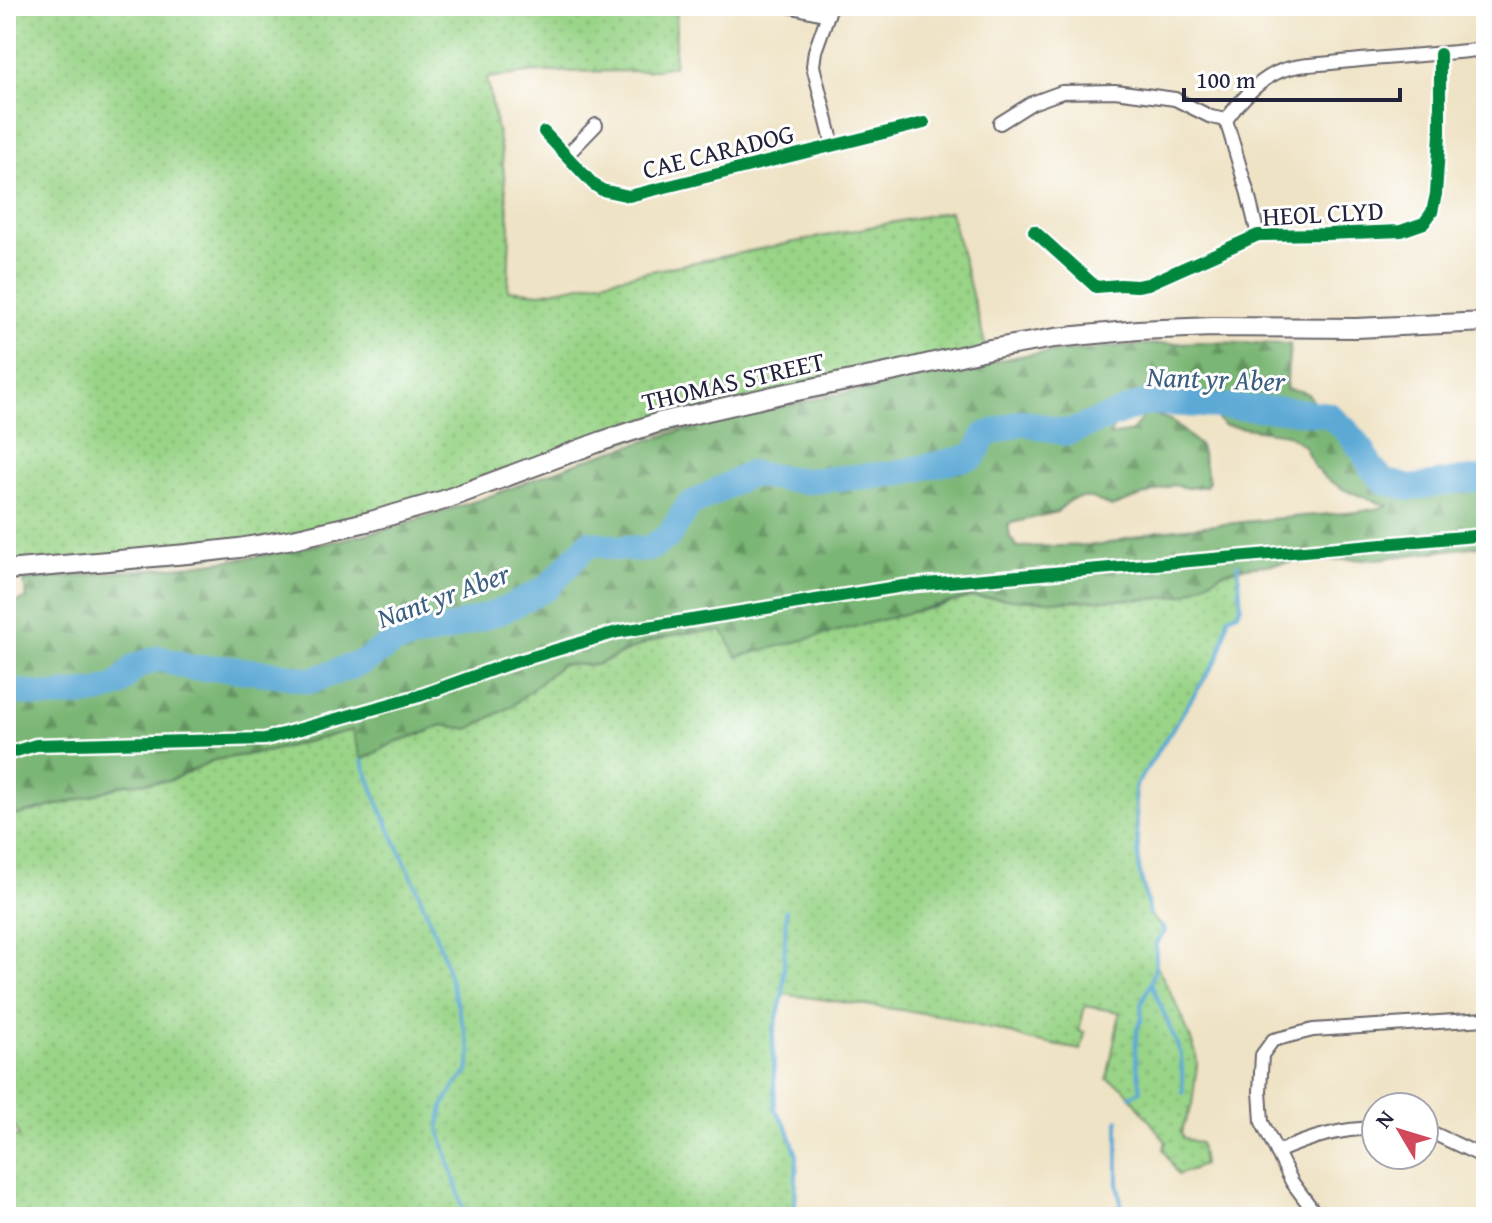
<svg xmlns="http://www.w3.org/2000/svg" width="1492" height="1223" viewBox="0 0 1492 1223" font-family="'Gentium Book Plus',serif">
	<defs>
		<pattern id="grass-dots" width="8" height="8" patternUnits="userSpaceOnUse" patternTransform="scale(2)"><rect width="8" height="8" fill="#99d487"/><path d="M2 2h.1M6 6h.1" fill="none" stroke="#84b675" stroke-width="1.8" stroke-linecap="round"/></pattern>
		<pattern id="forest-firs" width="22" height="20" patternUnits="userSpaceOnUse" patternTransform="scale(2)"><rect width="22" height="20" fill="#7ab674"/><path d="M5 1l3.5 6h-7zM16 11l3.5 6h-7z" fill="#649460"/></pattern>
	</defs>
	<rect width="100%" height="100%" fill="#fff"/>
	<filter id="ink" filterUnits="userSpaceOnUse"><feTurbulence type="fractalNoise" baseFrequency=".0125" numOctaves="2"/><feDisplacementMap in="SourceGraphic" scale="16" xChannelSelector="R" yChannelSelector="G"/><feConvolveMatrix kernelMatrix="1 2 1 2 8 2 1 2 1" color-interpolation-filters="sRGB"/></filter>
	<filter id="wash" filterUnits="userSpaceOnUse"><feTurbulence type="fractalNoise" baseFrequency=".006" numOctaves="4" result="noise"/><feDisplacementMap in="SourceGraphic" scale="32" xChannelSelector="R" yChannelSelector="G"/><feGaussianBlur stdDeviation="1.8" result="paint"/><feColorMatrix in="noise" values="0 0 0 0 0 0 0 0 0 0 0 0 0 0 0 0 0 1.4 0 .05"/><feComposite in="paint" operator="in"/></filter>
	<g filter="url(#wash)">
		<rect width="100%" height="100%" fill="#efe3c5"/>
		<!-- grass -->
		<g fill="url(#grass-dots)" stroke="#5e7b61" stroke-width="2">
			<polygon points="6,6 677,6 674,66 646,71 536,72 487,78 502,157 510,227 508,290 541,293 950,211 988,355 622,442 283,547 6,582"/>
			<polygon points="1238,568 1241,606 1238,613 1228,617 1224,639 1218,658 1135,787 1139,868 1150,915 1165,931 1156,943 1156,964 1178,1007 1196,1053 1197,1065 1192,1105 1181,1132 1183,1138 1200,1143 1203,1165 1178,1175 1163,1149 1166,1142 1123,1087 1107,1079 1120,1012 1085,1006 1079,1031 1085,1032 1081,1050 1028,1040 1002,1031 977,1026 945,1016 783,994 773,1035 775,1109 787,1127 797,1155 795,1206 790,1217 6,1217 6,1137 19,1137 6,1104 6,818 85,798 125,784 169,781 214,760 270,751 352,730 363,759 395,742 424,733 442,725 469,729 512,706 562,664 596,665 648,642 682,633 723,631 899,614 933,608 970,597 1052,601 1154,599 1184,595 1222,573"/>
		</g>
		<!-- forest -->
		<path fill="url(#forest-firs)" stroke="#4e6c58" stroke-width="2" fill-rule="evenodd" d="M1198,342L1290,344L1286,389C1308,391 1311,392 1319,414C1337,417 1355,437 1364,453C1370,464 1376,477 1387,482C1412,493 1435,483 1461,480C1469,479 1478,479 1486,479V545L1377,559L1314,560L1238,568L1222,573L1184,595L1153,599L1052,601L970,597L737,657L723,631L682,633L648,642L596,665L562,664L512,706L469,729L442,725L424,733L395,742L362,760L352,730L270,751L214,760L169,781L125,784L85,798L6,818V604L27,599L24,581L193,565L253,557L326,543L387,529L482,499L584,460L622,448L719,420L1025,355L1121,346ZM1147,402L1205,405L1223,425L1287,434L1304,446L1314,466L1325,478L1345,490L1388,506L1359,512L1290,517L1159,531L1101,545L1018,547L1010,538L1008,524L1057,512L1070,500L1081,498H1092L1111,507L1173,485L1188,488L1206,486L1209,481L1200,446L1171,420L1146,412L1132,432L1109,436L1123,411Z"/>
		<g fill="none" stroke-linecap="round" stroke-linejoin="round">
			<!-- stream -->
			<g stroke="#5ca9d5" stroke-width="4">
				<polyline points="362,760 379,805 417,888 442,951 471,1053 468,1072 455,1086 443,1106 439,1128 463,1208 469,1217"/>
				<polyline points="786,910 783,994 773,1035 775,1109 787,1127 797,1155 795,1206 790,1217"/>
				<polyline points="1150,915 1139,868 1135,787 1218,658 1224,639 1228,617 1238,613 1241,606 1238,564"/>
				<polyline points="1151,983 1181,1054 1183,1093"/>
				<polyline points="1130,1096 1141,1091 1135,1052 1137,1029 1142,1019 1141,1004 1151,983 1156,964 1156,943 1165,931 1161,926"/>
				<polyline points="1118,1120 1118,1183 1123,1217"/>
			</g>
			<!-- river -->
			<polyline stroke="#5ca9d5" stroke-width="26" points="6,690 48,696 98,692 118,685 136,666 159,658 191,668 223,668 284,675 310,681 363,662 394,642 448,629 502,611 547,588 589,543 619,548 649,549 669,536 688,506 749,474 806,481 893,474 974,456 985,435 1022,422 1067,433 1147,402 1288,410 1329,415 1347,431 1363,451 1371,467 1384,481 1411,488 1462,480 1486,479"/>
		</g>
	</g>
	<g filter="url(#ink)">
		<g fill="none" stroke-linecap="round" stroke-linejoin="round">
			<!-- minor casing -->
			<g stroke="#6a666b" stroke-width="16">
				<g id="minor">
					<polyline points="788,6 828,15"/>
					<polyline points="831,6 815,51 813,66 833,145"/>
					<path d="M1226,120C1238,103 1257,82 1276,73C1292,65 1313,65 1331,63C1382,57 1434,55 1486,49"/>
					<polyline points="1226,120 1248,194 1258,235"/>
					<polyline points="1000,123 1032,103 1062,92 1115,91 1175,99 1211,117 1226,120"/>
					<polyline points="544,132 593,184 602,190 629,196 924,123"/>
					<polyline points="566,156 596,125"/>
					<polyline points="1034,231 1096,287 1120,285 1137,286 1148,284 1258,235 1327,234 1401,231 1424,223 1432,212 1436,194 1440,134 1440,54"/>
					<polyline points="1424,1132 1435,1134 1486,1158"/>
					<path d="M1277,1152C1312,1137 1338,1129 1376,1128"/>
					<polyline points="1318,1217 1292,1182 1262,1122 1260,1091 1262,1055 1273,1040 1313,1030 1486,1019"/>
				</g>
			</g>
			<!-- secondary casing -->
			<g stroke="#6a666b" stroke-width="22">
				<polyline id="secondary" points="6,570 187,554 239,548 293,539 371,521 444,500 602,441 660,422 777,395 896,371 990,349 1055,338 1138,330 1213,327 1356,328 1486,322"/>
			</g>
			<!-- minor -->
			<use href="#minor" stroke="#fff" stroke-width="12"/>
			<!-- secondary -->
			<use href="#secondary" stroke="#fff" stroke-width="18"/>
			<!-- cycleway casing -->
			<g stroke="#fff" stroke-width="17">
				<g id="cycleway">
					<polyline points="544,132 593,184 602,190 629,196 924,123"/>
					<polyline points="1034,231 1096,287 1120,285 1137,286 1148,284 1258,235 1327,234 1401,231 1424,223 1432,212 1436,194 1440,134 1440,54"/>
					<polyline points="6,754 36,745 265,739 419,696 505,665 617,632 903,586 1486,535"/>
				</g>
			</g>
			<!-- cycleway -->
			<use href="#cycleway" stroke="#00873e" stroke-width="12"/>
		</g>
	</g>
	<g text-anchor="middle" dominant-baseline="central" stroke-width="6" stroke-linejoin="round" paint-order="stroke">
		<!-- street labels -->
		<g font-size="26" fill="#22223b" stroke="#fff">
			<text transform="translate(718 151) rotate(-14)">CAE CARADOG</text>
			<text transform="translate(1323 213) rotate(-3)">HEOL CLYD</text>
			<text transform="translate(733 381) rotate(-13)">THOMAS STREET</text>
		</g>
		<!-- water labels -->
		<g font-size="28" font-style="italic" fill="#3c5f80" stroke="#fff">
			<text transform="translate(1216 378) rotate(2)">Nant yr Aber</text>
			<text transform="translate(443 595) rotate(-20)">Nant yr Aber</text>
		</g>
	</g>
	<!-- margin -->
	<rect width="1492" height="1223" fill="none" stroke="#fff" stroke-width="32"/>
	<!-- north arrow -->
	<g transform="translate(1400 1131) rotate(308)"><circle r="38" fill="#ffffff" stroke="#a7a7b1" stroke-width="2"/>
	<path d="M0-6L14 30L0 20L-14 30Z" fill="#d1495b"/>
	<text y="-12" font-size="22" font-weight="bold" text-anchor="middle" fill="#22223b">N</text>
	</g>
	<!-- scale -->
	<path d="M1184 88v12h216v-12" fill="none" stroke="#22223b" stroke-width="4"/>
	<text x="1196" y="88" font-size="24" fill="#22223b" stroke="#ffffff" stroke-width="6" paint-order="stroke">100 m</text>
</svg>
